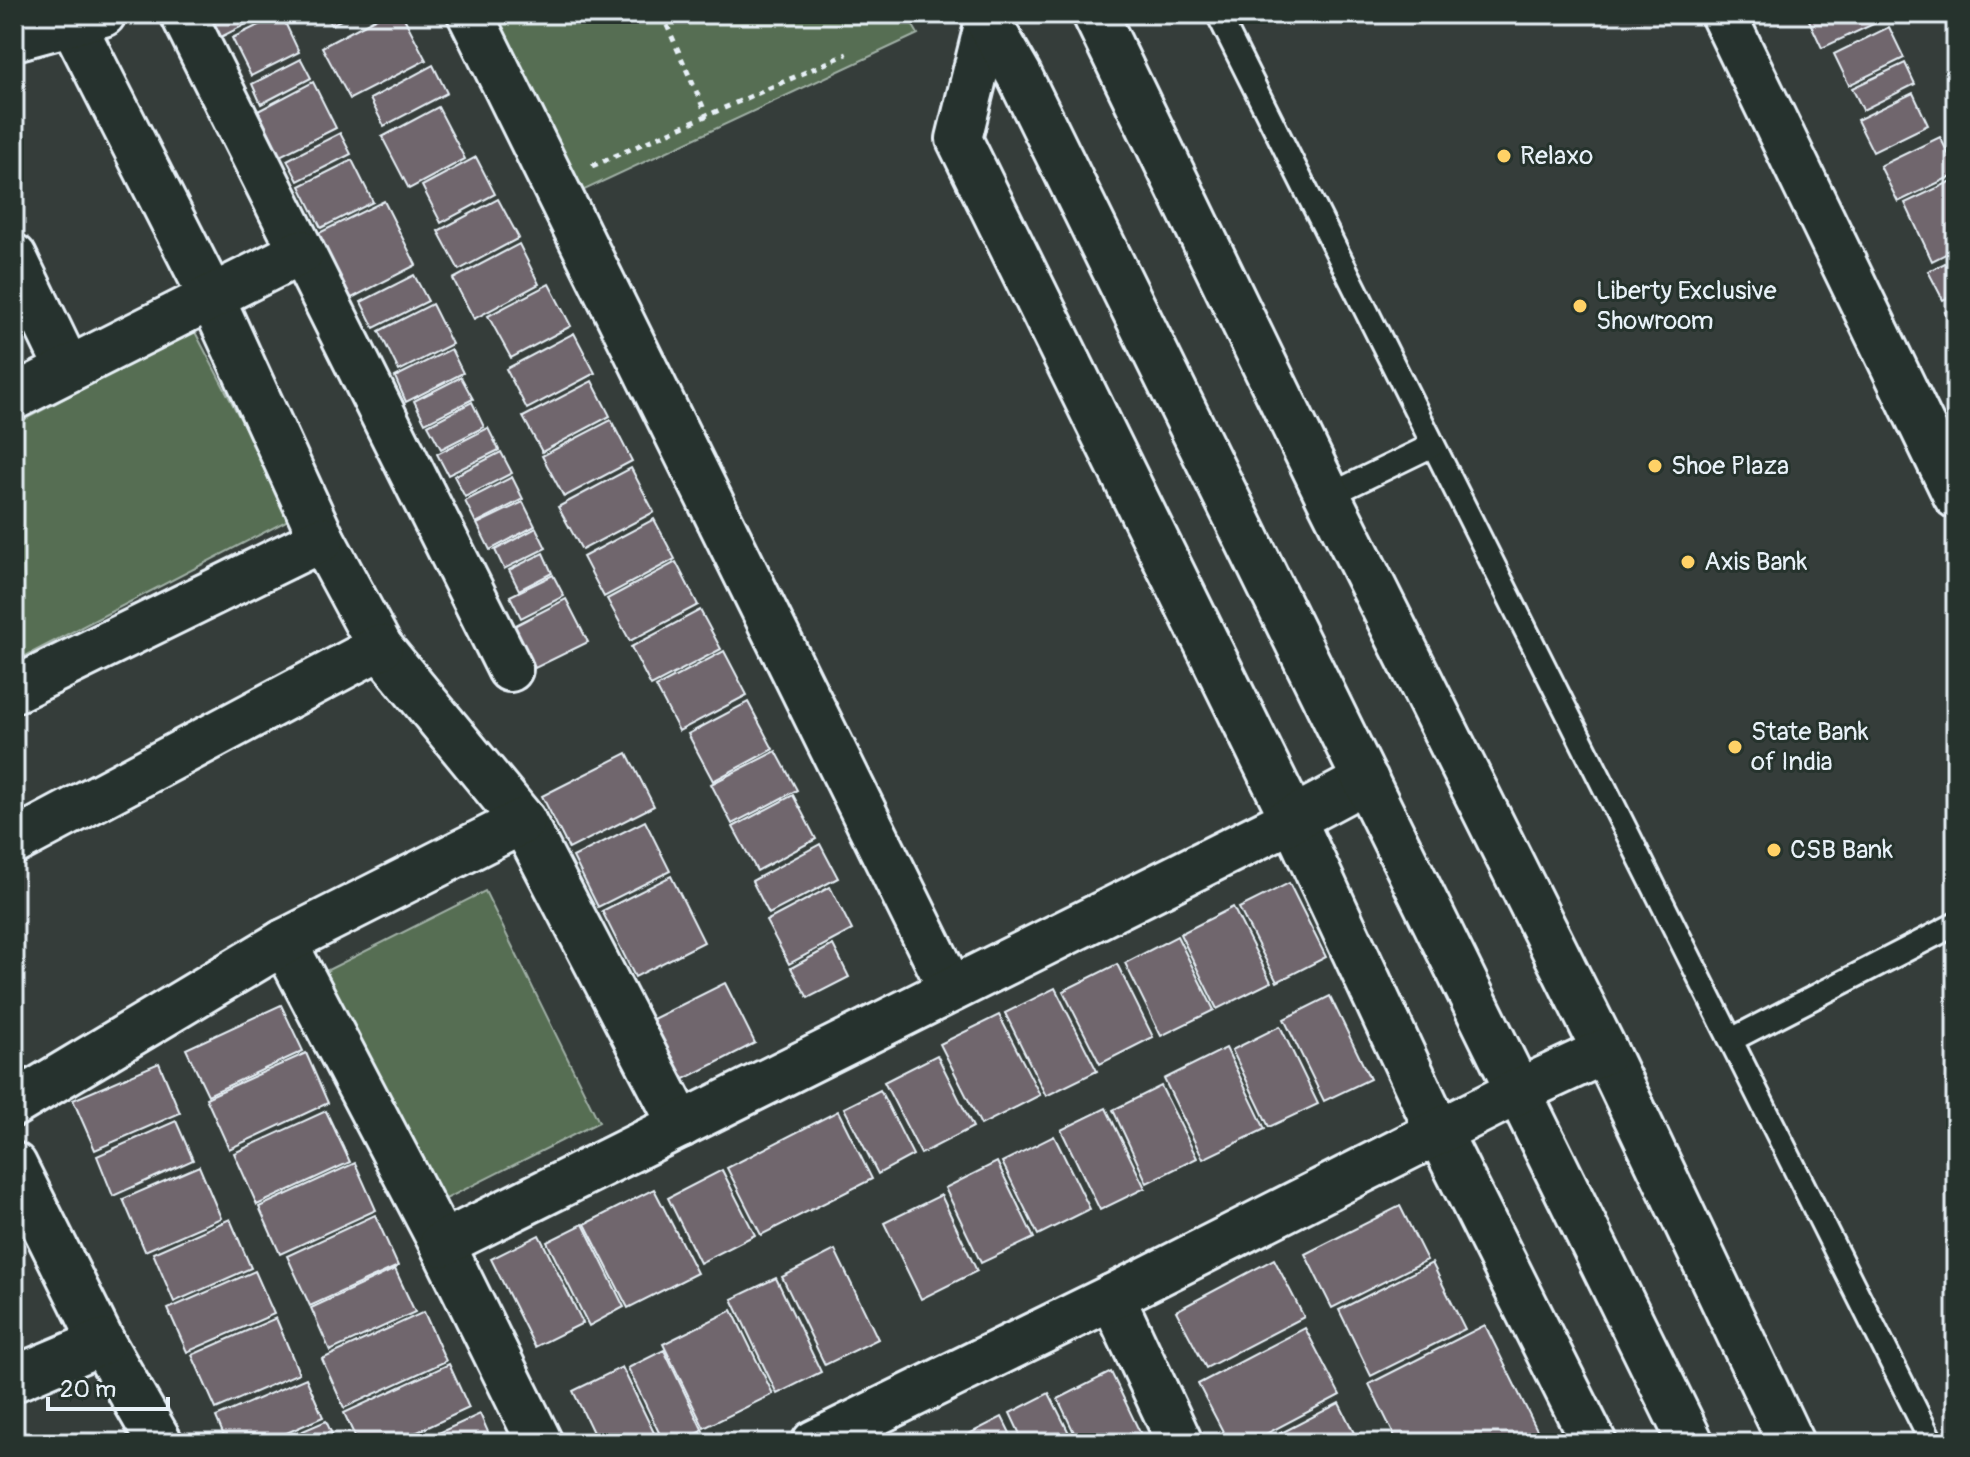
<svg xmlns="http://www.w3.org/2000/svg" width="1970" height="1457" viewBox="0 0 1970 1457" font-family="Pangolin,sans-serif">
	<rect width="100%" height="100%" fill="#353d3a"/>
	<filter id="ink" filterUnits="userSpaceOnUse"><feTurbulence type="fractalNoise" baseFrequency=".0125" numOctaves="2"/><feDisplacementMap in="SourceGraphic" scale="16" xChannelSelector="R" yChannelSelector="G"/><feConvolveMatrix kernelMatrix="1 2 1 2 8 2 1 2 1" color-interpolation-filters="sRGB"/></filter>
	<g filter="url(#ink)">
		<!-- green -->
		<g fill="#576e53" stroke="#a0b0a6" stroke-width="2">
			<polygon points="492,14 906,14 918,34 578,193"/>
			<polygon points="194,330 292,518 14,662 14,425"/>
			<polygon points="485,891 599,1122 432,1206 318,975"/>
		</g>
		<!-- building -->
		<g fill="#70666d" stroke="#e8f1f8" stroke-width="2">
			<polygon points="210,14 266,14 221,37"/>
			<polygon points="281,14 299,52 251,76 232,38"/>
			<polygon points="325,14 353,14 331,25"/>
			<polygon points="384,14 402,14 426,60 350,99 322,47"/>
			<polygon points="1806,14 1879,14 1882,20 1822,48"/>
			<polygon points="1945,14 1956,14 1956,38"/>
			<polygon points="1889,27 1904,58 1849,85 1834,54"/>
			<polygon points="301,59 311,78 261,104 252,84"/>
			<polygon points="1905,63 1915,84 1863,110 1852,88"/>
			<polygon points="433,65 447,93 384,126 370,99"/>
			<polygon points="313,82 336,128 280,156 258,111"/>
			<polygon points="1913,93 1928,125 1873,152 1857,120"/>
			<polygon points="438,107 465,159 409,189 382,137"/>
			<polygon points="340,133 351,154 298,181 287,160"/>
			<polygon points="1940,137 1956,169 1956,174 1898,202 1880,166"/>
			<polygon points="476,157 495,194 441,223 422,186"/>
			<polygon points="352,160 373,202 321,228 300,186"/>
			<polygon points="1956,179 1956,249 1932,261 1905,203"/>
			<polygon points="498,199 519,238 459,270 438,231"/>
			<polygon points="384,201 416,265 346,301 313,236"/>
			<polygon points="519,244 539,284 474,319 453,279"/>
			<polygon points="1956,258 1956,294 1943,300 1928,271"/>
			<polygon points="414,275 428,301 374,328 361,302"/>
			<polygon points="549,284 571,326 511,358 488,316"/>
			<polygon points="432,304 452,344 399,371 379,331"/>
			<polygon points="1956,307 1956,334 1945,312"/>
			<polygon points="574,333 595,373 527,409 506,369"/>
			<polygon points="451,349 463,373 406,402 395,377"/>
			<polygon points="461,377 473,399 425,423 414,401"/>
			<polygon points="592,381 610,416 542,452 523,417"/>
			<polygon points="472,402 484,427 441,449 428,425"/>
			<polygon points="611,420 632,461 564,497 542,456"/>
			<polygon points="488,428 499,450 448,475 437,454"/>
			<polygon points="501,452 512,473 465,497 454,476"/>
			<polygon points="631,468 654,512 582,550 558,507"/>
			<polygon points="512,477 523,499 476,523 465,501"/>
			<polygon points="523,502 535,526 490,550 477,524"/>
			<polygon points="654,519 675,559 604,597 583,557"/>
			<polygon points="536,528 546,548 504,569 495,550"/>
			<polygon points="543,553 552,573 519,590 509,570"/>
			<polygon points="676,562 698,605 630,641 607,599"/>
			<polygon points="553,575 564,596 521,618 510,596"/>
			<polygon points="566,599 588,642 535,668 514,626"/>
			<polygon points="700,610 721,649 651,686 631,647"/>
			<polygon points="724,651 747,695 679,731 656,687"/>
			<polygon points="748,702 773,749 713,781 688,734"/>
			<polygon points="776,751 797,790 732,824 711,784"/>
			<polygon points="627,753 654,806 569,849 542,796"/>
			<polygon points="793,795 816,839 757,871 733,827"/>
			<polygon points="645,821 670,871 598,907 573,857"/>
			<polygon points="820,844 838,878 769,914 752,881"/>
			<polygon points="671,876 704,942 635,977 602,911"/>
			<polygon points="1289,883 1326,957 1277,982 1239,908"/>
			<polygon points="830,887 852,930 789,964 766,921"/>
			<polygon points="1233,907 1271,982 1217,1009 1180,934"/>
			<polygon points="1177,936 1214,1010 1161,1036 1125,963"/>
			<polygon points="833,945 849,977 808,998 791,968"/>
			<polygon points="1117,964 1153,1037 1100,1064 1063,991"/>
			<polygon points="725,983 755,1043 675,1084 645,1023"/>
			<polygon points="1055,988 1097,1071 1046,1096 1005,1013"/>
			<polygon points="1330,996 1370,1079 1324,1101 1284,1019"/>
			<polygon points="281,1005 303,1051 208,1095 186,1049"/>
			<polygon points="999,1015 1040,1095 981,1125 940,1044"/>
			<polygon points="1280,1026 1318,1104 1269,1127 1232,1050"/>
			<polygon points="1226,1048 1265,1129 1203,1159 1164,1079"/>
			<polygon points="306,1053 328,1103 229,1149 206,1098"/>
			<polygon points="937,1055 973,1127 921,1154 884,1082"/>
			<polygon points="159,1063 180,1113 95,1150 73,1100"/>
			<polygon points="1161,1086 1197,1158 1147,1183 1113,1110"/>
			<polygon points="880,1090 913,1155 878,1174 844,1108"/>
			<polygon points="1106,1108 1145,1188 1100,1210 1061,1130"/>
			<polygon points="326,1111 350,1162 257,1205 234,1153"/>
			<polygon points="838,1111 872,1179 761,1235 727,1168"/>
			<polygon points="176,1121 193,1160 113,1196 97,1156"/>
			<polygon points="1054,1136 1090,1209 1038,1235 1002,1162"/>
			<polygon points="997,1162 1034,1238 981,1263 945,1188"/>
			<polygon points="355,1163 376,1210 280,1254 259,1207"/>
			<polygon points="199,1166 221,1218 145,1251 123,1199"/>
			<polygon points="722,1170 755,1235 700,1263 668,1198"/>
			<polygon points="654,1189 697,1273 628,1308 585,1224"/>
			<polygon points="941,1195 977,1271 921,1299 884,1223"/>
			<polygon points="1400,1206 1427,1260 1332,1308 1305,1254"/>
			<polygon points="375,1215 398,1266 310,1306 287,1256"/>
			<polygon points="230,1219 251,1268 174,1302 153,1253"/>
			<polygon points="583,1224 624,1307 589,1326 547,1242"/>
			<polygon points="539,1235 583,1323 535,1347 491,1259"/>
			<polygon points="835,1250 878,1339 825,1365 782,1277"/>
			<polygon points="1274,1259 1304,1317 1206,1368 1176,1311"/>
			<polygon points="1432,1263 1465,1329 1371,1376 1339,1310"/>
			<polygon points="395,1269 415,1312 330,1351 311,1308"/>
			<polygon points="255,1271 274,1314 187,1352 168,1309"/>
			<polygon points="776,1278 821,1372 777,1394 732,1299"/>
			<polygon points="732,1310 773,1394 704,1428 663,1344"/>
			<polygon points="424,1312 446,1361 344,1408 322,1359"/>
			<polygon points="276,1318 299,1373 216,1409 192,1355"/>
			<polygon points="1485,1325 1541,1438 1531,1443 1398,1443 1369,1384"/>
			<polygon points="1305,1328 1340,1395 1249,1443 1229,1443 1198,1384"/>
			<polygon points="664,1350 703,1431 677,1443 664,1443 628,1368"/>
			<polygon points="449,1364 469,1408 394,1443 358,1443 344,1413"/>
			<polygon points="622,1367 659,1443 598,1443 573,1391"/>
			<polygon points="1111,1372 1145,1443 1079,1443 1058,1399"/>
			<polygon points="306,1378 323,1417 264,1443 227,1443 216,1417"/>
			<polygon points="1049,1393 1074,1443 1024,1443 1010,1413"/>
			<polygon points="1339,1403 1359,1443 1262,1443"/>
			<polygon points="480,1414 493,1443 417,1443"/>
			<polygon points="1002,1417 1015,1443 968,1443 965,1436"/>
			<polygon points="326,1421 336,1443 275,1443"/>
		</g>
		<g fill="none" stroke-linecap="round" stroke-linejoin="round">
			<!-- lane casing -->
			<g stroke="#e8f1f8" stroke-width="28">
				<g id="lane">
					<polyline points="1218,14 1932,1443"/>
					<polyline points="1328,496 1433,445"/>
					<polyline points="1731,1040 1956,924"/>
				</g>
			</g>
			<!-- street casing -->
			<g stroke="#e8f1f8" stroke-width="50">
				<g id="street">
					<polyline points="183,14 510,669"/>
					<polyline points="470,14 951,989"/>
					<polyline points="1723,14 1956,496"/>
					<polyline points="988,21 959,139 1293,819 1438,1131 1594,1443"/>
					<polyline points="72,22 211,296 322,539 380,647 523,821 681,1125"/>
					<polyline points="14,38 103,14"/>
					<polyline points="14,257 68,369"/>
					<polyline points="14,397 301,252"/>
					<polyline points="14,690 322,539"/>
					<polyline points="14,842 380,647"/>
					<polyline points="284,942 442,1244 540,1443"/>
					<polyline points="14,1104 284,942 523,821"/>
					<polyline points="14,1165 102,1342 160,1443"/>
					<polyline points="442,1244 1293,819 1366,780"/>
					<polyline points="1112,1297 1180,1443"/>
					<polyline points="14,1379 102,1342"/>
				</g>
			</g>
			<!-- secondary casing -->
			<g stroke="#e8f1f8" stroke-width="50">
				<g id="secondary">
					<polyline points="984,14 1019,75 1691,1443"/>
					<polyline points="1095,14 1328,496 1605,1051 1791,1443"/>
					<polyline points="814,1443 1112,1297 1519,1091 1605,1051"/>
				</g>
			</g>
			<!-- path -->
			<g stroke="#e8f1f8" stroke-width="5" stroke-dasharray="6 6" stroke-linecap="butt">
				<polyline points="662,14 707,116"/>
				<polyline points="592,166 847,54"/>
			</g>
			<!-- lane -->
			<use href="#lane" stroke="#26332d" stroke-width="22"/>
			<!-- street -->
			<use href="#street" stroke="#26332d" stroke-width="44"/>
			<!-- secondary -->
			<use href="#secondary" stroke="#26332d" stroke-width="44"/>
		</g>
	</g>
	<!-- markers -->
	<g fill="#ffd166" stroke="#26332d" stroke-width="3">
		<circle cx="1504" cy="156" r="8"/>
		<circle cx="1580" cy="306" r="8"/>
		<circle cx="1655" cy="466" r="8"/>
		<circle cx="1688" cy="562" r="8"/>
		<circle cx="1735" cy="747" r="8"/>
		<circle cx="1774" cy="850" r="8"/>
	</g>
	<g text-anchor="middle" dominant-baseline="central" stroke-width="6" stroke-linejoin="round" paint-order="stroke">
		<!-- poi labels -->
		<g font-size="26" fill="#e8f1f8" stroke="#26332d" text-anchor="start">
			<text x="1520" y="156">Relaxo</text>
			<text x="1596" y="291">Liberty Exclusive<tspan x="1596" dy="30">Showroom</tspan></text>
			<text x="1671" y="466">Shoe Plaza</text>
			<text x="1704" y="562">Axis Bank</text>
			<text x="1751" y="732">State Bank<tspan x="1751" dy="30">of India</tspan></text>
			<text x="1790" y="850">CSB Bank</text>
		</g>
	</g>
	<!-- margin -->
	<rect width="1970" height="1457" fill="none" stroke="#26332d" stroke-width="48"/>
	<rect x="24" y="24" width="1922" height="1409" fill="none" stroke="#e8f1f8" stroke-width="3" filter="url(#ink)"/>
	<!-- scale -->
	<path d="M48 1397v12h120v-12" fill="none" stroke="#e8f1f8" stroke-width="4"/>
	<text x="60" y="1397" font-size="24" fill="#e8f1f8" stroke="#26332d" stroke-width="6" paint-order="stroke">20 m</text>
</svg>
